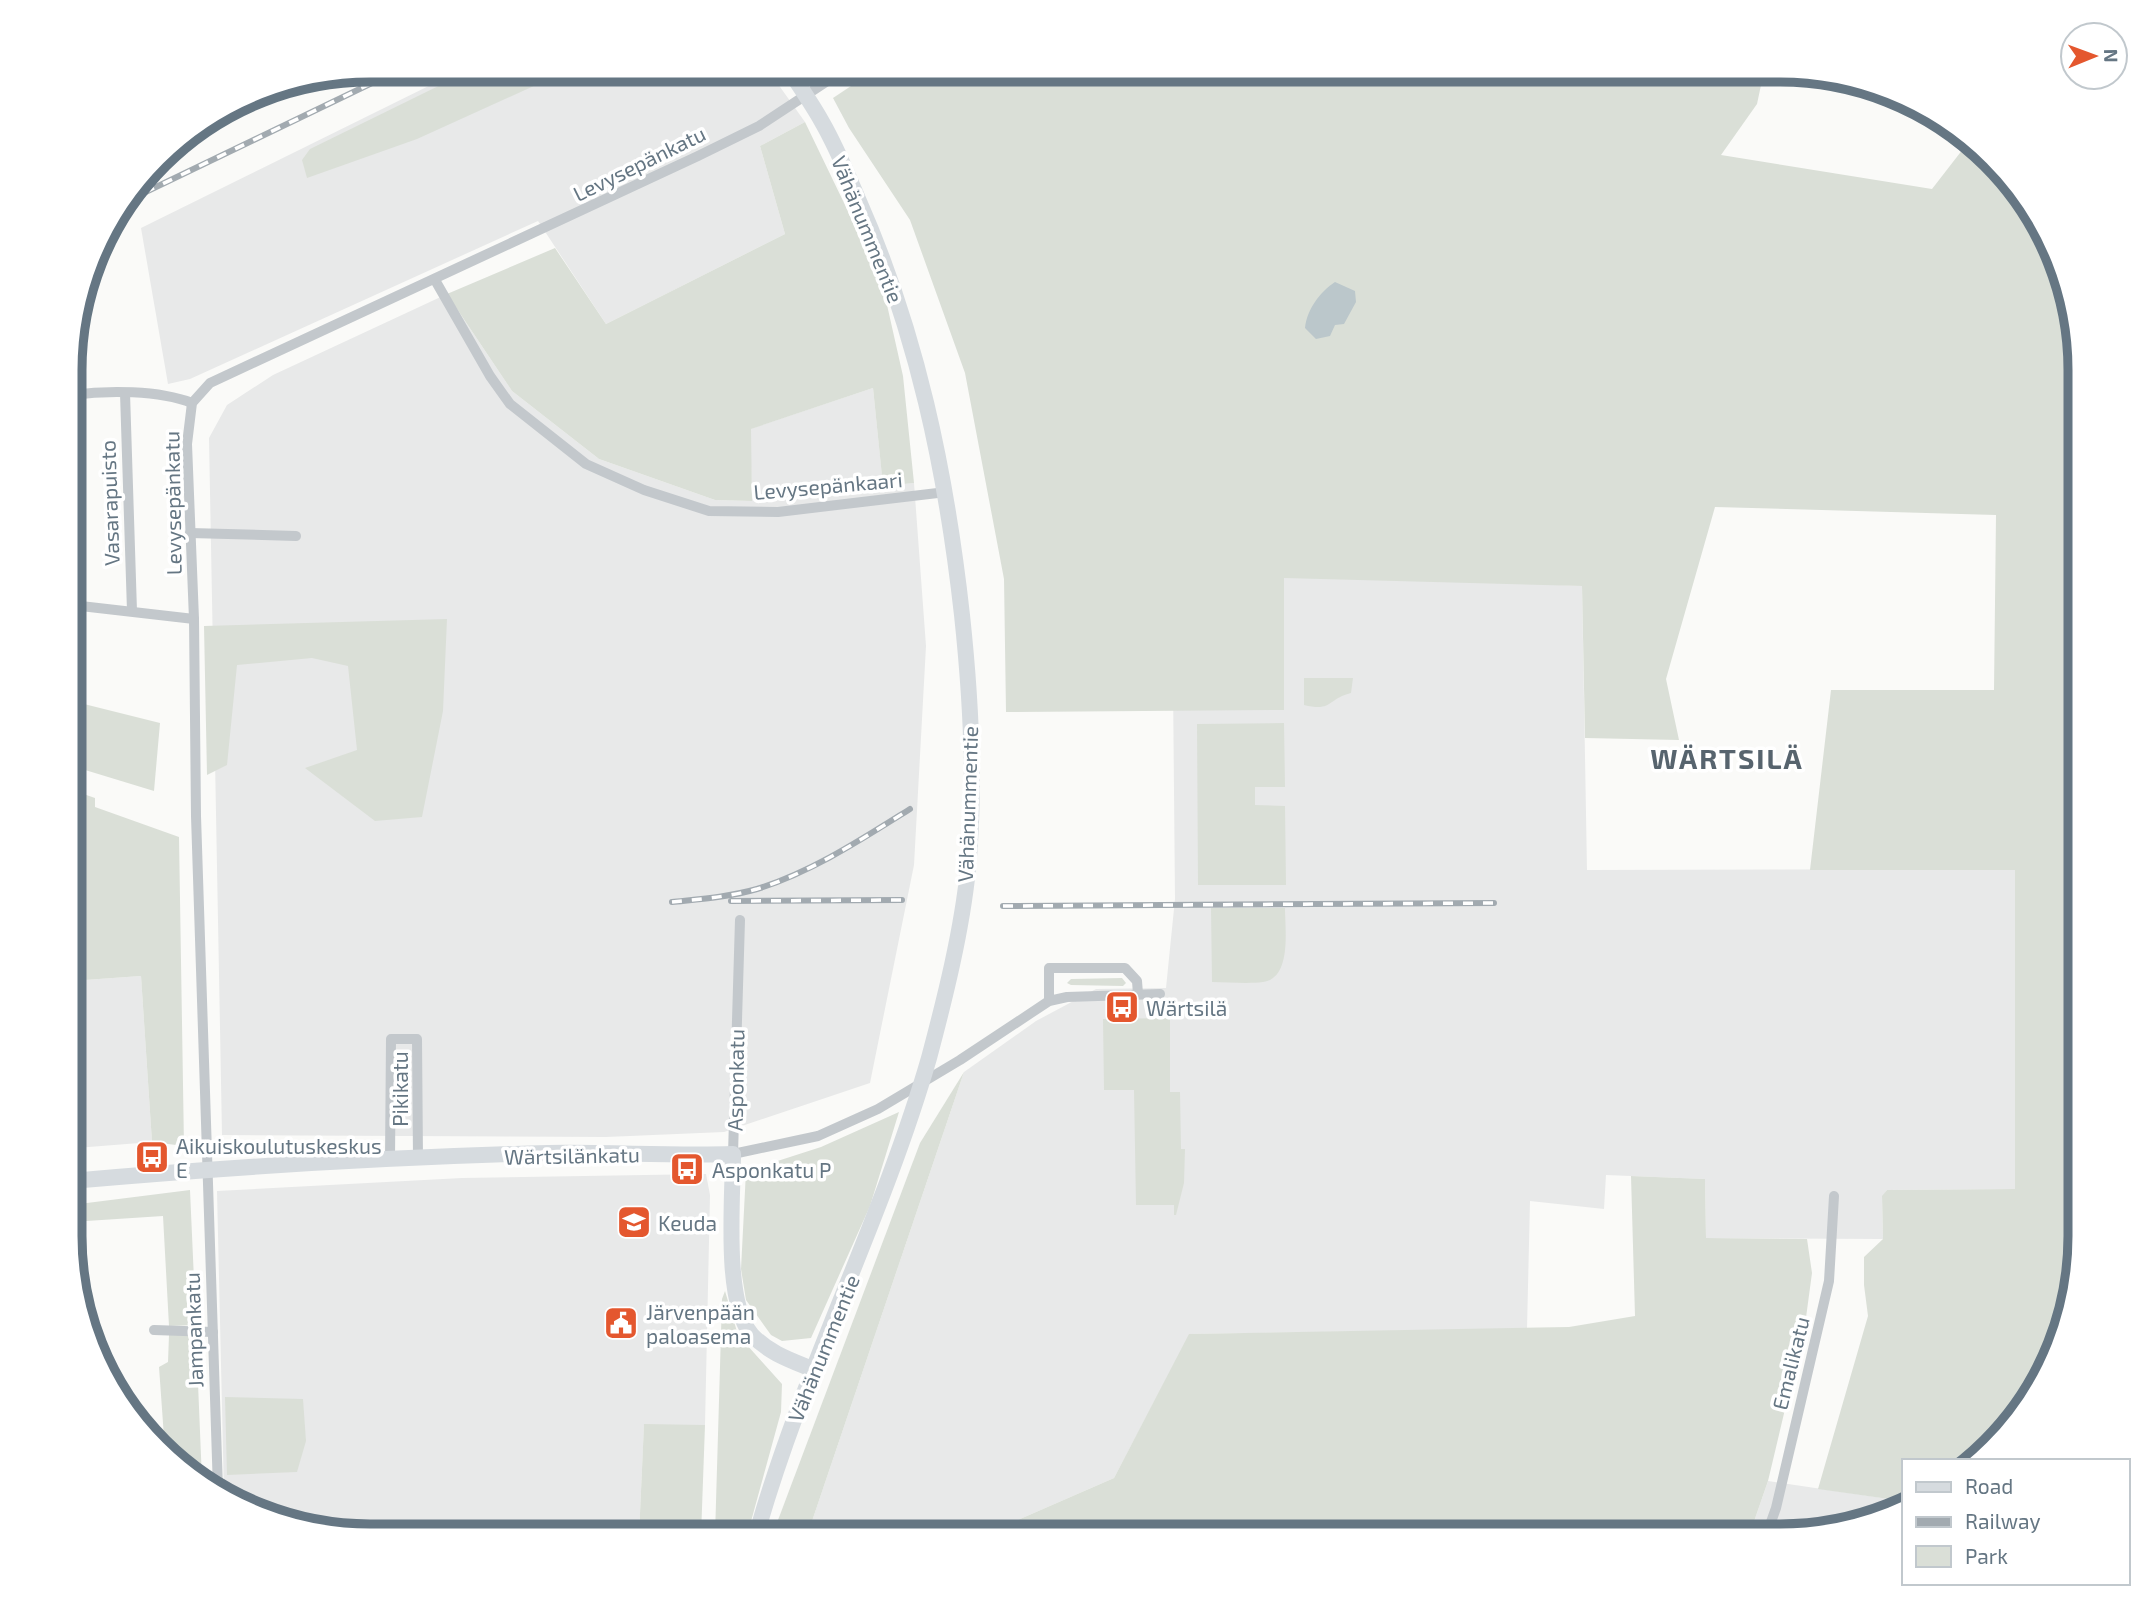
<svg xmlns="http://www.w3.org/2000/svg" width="2150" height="1606" viewBox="0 0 2150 1606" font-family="'Exo 2',sans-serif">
	<rect width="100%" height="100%" fill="#fafaf8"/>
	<!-- built -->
	<g fill="#e8e9e9">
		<polygon points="461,70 768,70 805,122 760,146 785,234 606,324 538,221 190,379 168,384 141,228"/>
		<polygon points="447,294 512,391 599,459 715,500 752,501 750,429 873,388 883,485 914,483 926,646 914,865 870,1083 724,1132 606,1137 222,1135 209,438 227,405 273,375"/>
		<polygon points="1276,573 1582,586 1587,870 2015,869 2015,1189 1887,1190 1882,1197 1883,1239 1706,1238 1705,1179 1606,1175 1604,1209 1530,1201 1527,1329 1190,1334 1114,1478 981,1536 807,1536 964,1072 1036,1021 1096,989 1166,988 1175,899 1172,575"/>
		<polygon points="141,976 152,1142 76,1148 71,1091 71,985 85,980"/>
		<polygon points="706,1174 710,1195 705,1425 644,1425 639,1536 351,1535 256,1513 224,1494 217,1191 462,1178"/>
		<polygon points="1768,1481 1903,1501 1903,1507 1779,1536 1749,1536"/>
	</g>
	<!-- green -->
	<g fill="#dadfd7">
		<polygon points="471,70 569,70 417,139 307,178 302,160 310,149"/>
		<polygon points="875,70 1764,71 1757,104 1721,155 1932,189 1970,140 1977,144 2049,238 2080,370 2079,1256 2057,1351 2006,1433 1970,1461 1903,1461 1903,1501 1818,1489 1868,1316 1864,1285 1864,1257 1883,1239 1882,1196 1887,1190 2015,1189 2015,870 1810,870 1831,690 1994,690 1996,515 1715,507 1666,679 1679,740 1585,738 1582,586 1284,578 1284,710 1006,712 1004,579 965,373 910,220 849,128 833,98"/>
		<polygon points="805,122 845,205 885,296 903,376 914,483 883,486 873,388 751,429 752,501 715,500 599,459 512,391 447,294 555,248 606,324 785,234 760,146"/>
		<polygon points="447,619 443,711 422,817 375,821 305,768 357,750 348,666 312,658 237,665 227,765 207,775 204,626"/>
		<path d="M1304,678H1353L1351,693C1327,699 1333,712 1304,705Z"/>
		<polygon points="72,701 160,723 154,791 72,766"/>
		<polygon points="1284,723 1285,787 1255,787 1255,805 1285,806 1286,885 1198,885 1197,724"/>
		<polygon points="72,790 95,798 95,807 179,837 184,1146 152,1142 141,976 85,980 71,985"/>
		<path d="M1211,908H1285C1285,929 1292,978 1263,982C1247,984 1228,982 1212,982Z"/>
		<polygon points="1122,978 1126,983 1123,986 1071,985 1067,983 1071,979"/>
		<polygon points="1170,1018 1170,1092 1180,1092 1181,1149 1185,1149 1184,1183 1176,1215 1174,1215 1174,1205 1136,1205 1134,1090 1104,1090 1103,1019"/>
		<polygon points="964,1072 807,1536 772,1536 920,1143"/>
		<polygon points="899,1112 870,1206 811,1338 782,1341 771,1335 746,1300 741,1269 746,1171 821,1147"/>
		<polygon points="1631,1176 1705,1179 1706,1238 1807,1239 1812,1273 1805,1325 1768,1481 1749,1536 981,1536 1114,1478 1189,1334 1569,1327 1635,1316"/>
		<polygon points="190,1190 196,1325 169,1326 163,1216 71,1222 71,1205"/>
		<polygon points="725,1291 738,1335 782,1384 781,1412 747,1536 715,1536 722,1299"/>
		<polygon points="169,1335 196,1335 202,1480 173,1462 165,1451 159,1367 168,1362"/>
		<polygon points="225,1397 303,1399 306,1441 297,1472 227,1475"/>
		<polygon points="644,1424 705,1425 701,1536 639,1536"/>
	</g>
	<!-- water -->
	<path fill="#bbc7cb" d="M1335,282L1355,291L1356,302L1344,324L1335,325L1330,336L1316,339L1305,328C1307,309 1320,292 1335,282Z"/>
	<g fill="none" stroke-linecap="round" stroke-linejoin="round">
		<!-- street -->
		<g stroke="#c3c8cc" stroke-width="10">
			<polyline points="244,103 285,84"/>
			<polyline points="435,280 490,376 510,404 586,464 644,490 709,511 778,512 946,492"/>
			<polyline points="125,393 132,611"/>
			<path d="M72,395C107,390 159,390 192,403"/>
			<polyline points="190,533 296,536"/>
			<polyline points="72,605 194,619"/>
			<polyline points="740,920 733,1154 818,1136 878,1109 960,1060 1049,1001 1067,997 1160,994"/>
			<polyline points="1049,1001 1049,968 1125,968 1137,981 1138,994"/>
			<polyline points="390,1159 391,1039 417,1039 418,1159"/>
			<polyline points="154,1330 213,1332"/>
			<polyline points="218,1490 196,816 194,619 187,444 192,403 210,383 698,156 759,126 844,70"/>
			<polyline points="1766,1536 1776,1508 1829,1281 1834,1196"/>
		</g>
		<!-- secondary -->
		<g stroke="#d6dbdf" stroke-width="16">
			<path d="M71,1181C229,1167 389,1157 548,1153C610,1152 672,1156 733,1154C733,1197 723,1303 752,1335C769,1353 790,1360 812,1369"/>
			<path d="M756,1536C802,1372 882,1221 929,1058C945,998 962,930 968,869C976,785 971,699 962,615C946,471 917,332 858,199C847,173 836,146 822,122C812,104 800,87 789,70"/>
		</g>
		<!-- rail casing -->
		<g stroke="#a2aab0" stroke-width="6">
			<g id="rail">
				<polyline points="127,201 399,70"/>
				<polyline points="731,901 902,900"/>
				<path d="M672,902C700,899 729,897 757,889C812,872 862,839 910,809"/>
				<polyline points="1003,906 1494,903"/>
			</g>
		</g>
		<!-- rail -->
		<use href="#rail" stroke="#fff" stroke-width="3.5" stroke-dasharray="10" stroke-linecap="butt"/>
	</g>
	<!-- icons -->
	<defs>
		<g id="bus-square" transform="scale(1.75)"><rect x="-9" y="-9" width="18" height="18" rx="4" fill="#e4572e" stroke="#fff"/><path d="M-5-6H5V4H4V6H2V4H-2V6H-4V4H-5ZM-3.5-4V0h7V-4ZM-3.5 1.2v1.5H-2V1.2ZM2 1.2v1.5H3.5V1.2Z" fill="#fff"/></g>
		<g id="school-square" transform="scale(1.75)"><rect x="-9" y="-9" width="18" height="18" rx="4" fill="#e4572e" stroke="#fff"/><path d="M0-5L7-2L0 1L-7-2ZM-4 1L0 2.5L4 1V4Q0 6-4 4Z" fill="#fff"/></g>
		<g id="civic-square" transform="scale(1.75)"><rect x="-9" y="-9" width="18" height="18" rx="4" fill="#e4572e" stroke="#fff"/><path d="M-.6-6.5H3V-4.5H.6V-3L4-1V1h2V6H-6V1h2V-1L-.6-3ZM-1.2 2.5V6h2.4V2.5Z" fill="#fff"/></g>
	</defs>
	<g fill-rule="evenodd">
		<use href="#bus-square" x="1122" y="1007"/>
		<use href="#bus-square" x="152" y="1157"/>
		<use href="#bus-square" x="687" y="1169"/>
		<use href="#school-square" x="634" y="1222"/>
		<use href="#civic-square" x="621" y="1323"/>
	</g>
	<g text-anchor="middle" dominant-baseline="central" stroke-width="7" stroke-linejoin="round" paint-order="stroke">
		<!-- street labels -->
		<g font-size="21" fill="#657683" stroke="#fff">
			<text transform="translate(639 163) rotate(-26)">Levysepänkatu</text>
			<text transform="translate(868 229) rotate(68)">Vähänummentie</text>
			<text transform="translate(828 485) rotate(-5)">Levysepänkaari</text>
			<text transform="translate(109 503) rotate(-92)">Vasarapuisto</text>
			<text transform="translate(172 503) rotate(-91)">Levysepänkatu</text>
			<text transform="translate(967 804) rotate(-88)">Vähänummentie</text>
			<text transform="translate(735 1080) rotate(-89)">Asponkatu</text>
			<text transform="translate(399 1089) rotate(-90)">Pikikatu</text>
			<text transform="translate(572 1155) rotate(-1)">Wärtsilänkatu</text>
			<text transform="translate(193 1330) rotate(-92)">Jampankatu</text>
			<text transform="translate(823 1348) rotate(-68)">Vähänummentie</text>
			<text transform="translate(1790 1363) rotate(-76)">Emalikatu</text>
		</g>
		<!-- poi labels -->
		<g font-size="21" fill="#657683" stroke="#fff" text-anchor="start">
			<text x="1146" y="1007">Wärtsilä</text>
			<text x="176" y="1145">Aikuiskoulutuskeskus<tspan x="176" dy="24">E</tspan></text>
			<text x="712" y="1169">Asponkatu P</text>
			<text x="658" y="1222">Keuda</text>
			<text x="646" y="1311">Järvenpään<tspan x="646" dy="24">paloasema</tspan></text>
		</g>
		<!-- district labels -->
		<g font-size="28" font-weight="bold" letter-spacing="2" fill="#57646e" stroke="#fff">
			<text x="1727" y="758">WÄRTSILÄ</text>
		</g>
	</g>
	<!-- crop -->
	<path d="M0 0H2150V1606H0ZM370 82H1780A288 288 0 0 1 2068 370V1236A288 288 0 0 1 1780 1524H370A288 288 0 0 1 82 1236V370A288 288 0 0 1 370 82Z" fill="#fff" fill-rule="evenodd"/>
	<path fill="none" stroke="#657683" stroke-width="9" d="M370 82H1780A288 288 0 0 1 2068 370V1236A288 288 0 0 1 1780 1524H370A288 288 0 0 1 82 1236V370A288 288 0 0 1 370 82Z"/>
	<!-- legend -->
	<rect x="1902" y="1459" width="228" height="126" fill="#ffffff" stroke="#c1c8cd" stroke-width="2"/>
	<rect x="1916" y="1482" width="35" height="10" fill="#d6dbdf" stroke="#c1c8cd" stroke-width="2"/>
	<text x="1965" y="1494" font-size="21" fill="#657683">Road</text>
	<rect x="1916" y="1517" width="35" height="10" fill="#a2aab0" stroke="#c1c8cd" stroke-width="2"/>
	<text x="1965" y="1529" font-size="21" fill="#657683">Railway</text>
	<rect x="1916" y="1546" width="35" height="21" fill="#dadfd7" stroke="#c1c8cd" stroke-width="2"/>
	<text x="1965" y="1564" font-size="21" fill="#657683">Park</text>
	<!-- north arrow -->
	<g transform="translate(2094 56) rotate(89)"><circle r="33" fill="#ffffff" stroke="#c1c8cd" stroke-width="2"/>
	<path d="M0-5L12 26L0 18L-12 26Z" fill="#e4572e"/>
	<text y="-10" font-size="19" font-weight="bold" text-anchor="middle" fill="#657683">N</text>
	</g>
</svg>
